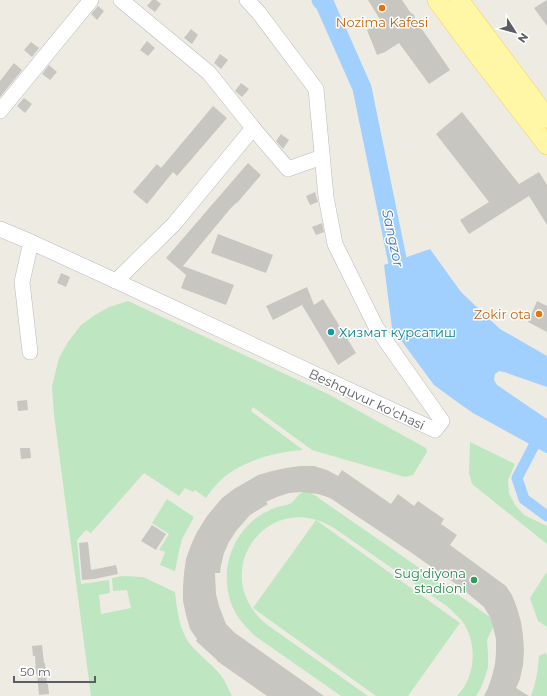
<svg xmlns="http://www.w3.org/2000/svg" width="547" height="696" viewBox="0 0 547 696" font-family="Montserrat,sans-serif">
	<rect width="100%" height="100%" fill="#eeece2"/>
	<!-- green -->
	<g fill="#bee6c1">
		<path d="M128,301L328,394L426,448L427,452L413,475L405,477L312,450L253,407L251,411L303,450C274,452 236,462 216,485C212,489 209,494 206,498L195,490L193,492L185,488L179,496L144,473L91,533L86,530L77,540L81,584L109,580L110,593L99,595L101,614L131,608L127,590L113,591L112,578L122,576L143,577L175,592C177,610 179,628 189,643C198,654 209,662 218,672C224,678 228,688 232,696H91L54,415L52,386L59,358L68,342L81,325L95,315L109,307Z"/>
		<polygon points="470,442 515,464 508,480 509,493 515,505 524,515 547,526 547,544 472,484 469,473"/>
		<path d="M302,492H310L490,617L493,627L487,640L488,655V667L485,677L481,688L476,696H457C476,676 478,643 462,621C458,616 453,612 448,607L334,528C268,487 206,573 266,624L368,696H341L255,636C247,628 239,620 234,610C219,579 228,540 255,519C261,514 269,510 277,507C281,506 288,505 291,503C295,500 298,495 302,492Z"/>
		<polygon points="167,499 194,517 182,539 179,551 175,571 160,565 165,552 159,550 169,534 152,523"/>
		<polygon points="316,520 460,623 408,696 376,696 253,608"/>
		<polygon points="546,573 547,574 547,627 538,621 530,598"/>
		<path d="M545,653L547,655V696H531C536,683 538,670 539,656Z"/>
	</g>
	<!-- water -->
	<polygon fill="#a1d0ff" points="430,249 461,292 500,329 547,356 547,387 504,372 499,371 495,374 494,380 497,385 547,419 547,453 546,453 473,413 460,404 434,385 392,328 384,265"/>
	<g fill="none" stroke-linecap="round" stroke-linejoin="round">
		<!-- canal -->
		<polyline stroke="#a1d0ff" stroke-width="11" points="540,434 517,478 524,499 547,516"/>
		<!-- river -->
		<polyline stroke="#a1d0ff" stroke-width="19" points="321,0 324,2 362,88 400,273 408,283"/>
	</g>
	<!-- building -->
	<g fill="#c8c6c0">
		<polygon points="152,0 156,0 161,4 155,12 147,6"/>
		<polygon points="368,0 402,0 410,12 414,15 415,19 450,70 429,84 399,43 385,52 377,55 367,30 371,28 381,21"/>
		<polygon points="547,0 547,26 534,8"/>
		<polygon points="98,6 104,11 97,20 91,14"/>
		<polygon points="191,29 198,35 192,44 184,38"/>
		<polygon points="147,41 155,48 148,56 140,50"/>
		<polygon points="31,42 39,48 32,57 24,50"/>
		<polygon points="220,54 228,60 221,69 214,63"/>
		<polygon points="14,63 22,70 0,97 0,81"/>
		<polygon points="49,65 57,72 50,80 42,74"/>
		<polygon points="241,83 249,89 242,97 235,91"/>
		<polygon points="24,98 32,104 25,113 17,106"/>
		<polygon points="213,106 227,118 177,176 173,172 147,204 133,192 157,164 161,168"/>
		<polygon points="462,112 519,184 539,172 547,185 547,225 529,196 469,234 460,220 489,202 436,134"/>
		<polygon points="281,134 289,140 283,149 276,141"/>
		<polygon points="248,163 261,175 237,203 237,202 230,209 183,266 234,285 226,305 181,288 186,275 166,258"/>
		<polygon points="315,192 318,202 310,205 306,196"/>
		<polygon points="322,223 324,232 316,235 312,227"/>
		<polygon points="218,234 273,255 266,273 211,253"/>
		<polygon points="61,273 70,277 66,287 57,283"/>
		<polygon points="307,287 314,305 323,299 356,353 338,365 302,305 273,320 266,306"/>
		<polygon points="537,301 547,306 547,332 528,322"/>
		<polygon points="27,400 28,410 18,411 17,401"/>
		<polygon points="20,448 30,448 31,458 21,459"/>
		<polygon points="300,466 314,466 327,470 338,476 342,470 391,504 398,494 414,506 418,501 444,519 441,524 457,535 450,545 506,586 512,595 517,608 521,622 523,636 524,650 523,665 520,679 516,688 529,696 484,696 488,688 492,676 495,664 496,652 496,639 493,627 490,617 484,607 460,587 409,551 330,498 318,494 302,492 289,493 277,497 266,502 268,504 250,515 236,531 229,542 224,553 221,565 220,573 215,573 216,594 219,606 226,624 235,633 324,696 267,696 217,661 217,660 196,641 197,639 190,629 186,615 183,601 183,587 184,573 186,559 191,545 197,532 207,516 222,498 234,489 258,475 272,471 286,468"/>
		<polygon points="152,525 166,534 156,550 141,541"/>
		<polygon points="88,542 91,570 116,565 118,574 94,579 82,580 79,543"/>
		<polygon points="42,645 44,663 45,663 47,684 48,684 49,694 39,695 37,674 36,674 35,656 33,656 32,646"/>
	</g>
	<g fill="none" stroke-linecap="round" stroke-linejoin="round">
		<!-- minor casing -->
		<g stroke="#b8babf" stroke-width="16">
			<g id="minor">
				<polyline points="121,0 209,73 253,128 288,169 322,157"/>
				<polyline points="0,111 91,0"/>
				<polyline points="0,229 31,242 116,281 435,430 442,421 376,327 335,244 326,197 316,89 259,13 247,0"/>
				<polyline points="116,281 174,224 253,128"/>
				<polyline points="30,352 22,282 31,242"/>
			</g>
		</g>
		<!-- major casing -->
		<g stroke="#f2d057" stroke-width="20">
			<g id="major">
				<polyline points="437,0 477,54 547,145"/>
				<polyline points="459,0 547,118"/>
			</g>
		</g>
		<!-- minor -->
		<use href="#minor" stroke="#fff" stroke-width="15"/>
		<!-- major -->
		<use href="#major" stroke="#fff6a6" stroke-width="19"/>
	</g>
	<!-- markers -->
	<g fill="#e8710a" stroke="#fff" stroke-width="1.5">
		<circle cx="382" cy="8" r="4"/>
		<circle cx="539" cy="314" r="4"/>
	</g>
	<circle fill="#0f9aa8" stroke="#fff" stroke-width="1.5" cx="331" cy="332" r="4"/>
	<circle fill="#2e9e5b" stroke="#fff" stroke-width="1.5" cx="474" cy="580" r="4"/>
	<g text-anchor="middle" dominant-baseline="central" stroke-width="3" stroke-linejoin="round" paint-order="stroke">
		<!-- food labels -->
		<g font-size="13" fill="#c56008" stroke="#fff">
			<text x="382" y="22">Nozima Kafesi</text>
			<text x="531" y="314" text-anchor="end">Zokir ota</text>
		</g>
		<!-- culture labels -->
		<g font-size="13" fill="#0d838f" stroke="#fff" text-anchor="start">
			<text x="339" y="332">Хизмат курсатиш</text>
		</g>
		<!-- street labels -->
		<g font-size="13" fill="#5b5e63" stroke="#fff">
			<text transform="translate(367 399) rotate(25)">Beshquvur ko'chasi</text>
		</g>
		<!-- leisure labels -->
		<g font-size="13" fill="#27864d" stroke="#fff" text-anchor="end">
			<text x="466" y="573">Sug'diyona<tspan x="466" dy="15">stadioni</tspan></text>
		</g>
		<!-- water labels -->
		<g font-size="14" font-style="italic" fill="#4074bb" stroke="#fff">
			<text transform="translate(393 238) rotate(78)">Sangzor</text>
		</g>
	</g>
	<!-- north arrow -->
	<g transform="translate(515 32) rotate(126)" stroke="#ffffff" stroke-width="3" paint-order="stroke">
	<path d="M0-3L7 15L0 10L-7 15Z" fill="#5b5e63"/>
	<text y="-6" font-size="11" font-weight="bold" text-anchor="middle" fill="#5b5e63">N</text>
	</g>
	<!-- scale -->
	<path d="M14 676v6h81v-6" fill="none" stroke="#5b5e63" stroke-width="2"/>
	<text x="20" y="676" font-size="12" fill="#5b5e63" stroke="#ffffff" stroke-width="3" paint-order="stroke">50 m</text>
</svg>
